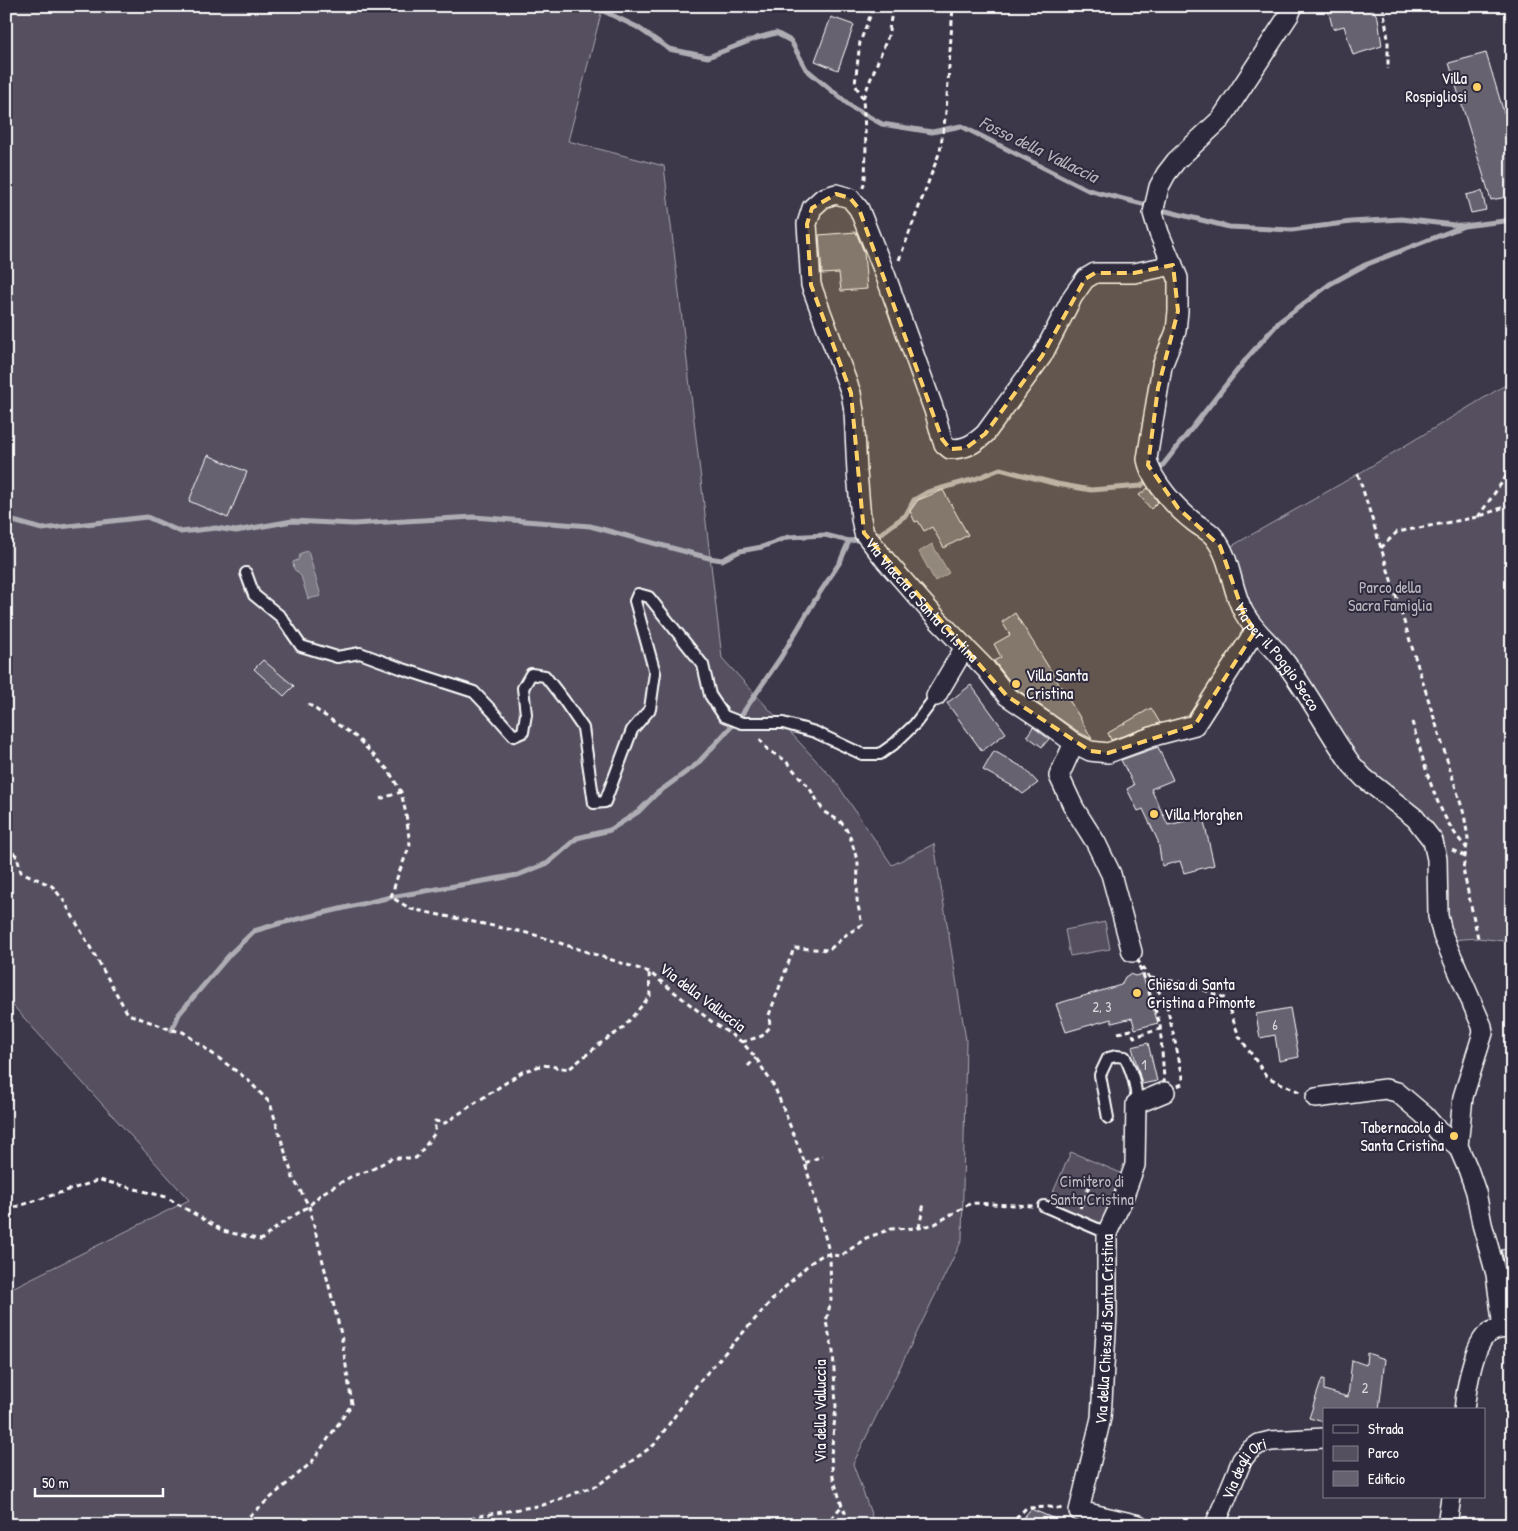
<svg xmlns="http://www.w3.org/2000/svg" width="1518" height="1531" viewBox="0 0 1518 1531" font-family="'Patrick Hand',sans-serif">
	<rect width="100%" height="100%" fill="#3c3749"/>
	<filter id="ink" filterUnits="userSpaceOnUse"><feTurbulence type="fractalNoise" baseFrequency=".02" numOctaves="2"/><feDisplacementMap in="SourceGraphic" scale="10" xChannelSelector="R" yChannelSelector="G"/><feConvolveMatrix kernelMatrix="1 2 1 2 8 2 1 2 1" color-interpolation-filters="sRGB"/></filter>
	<g filter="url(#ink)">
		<!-- green -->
		<g fill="#555060" stroke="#aaa8b0">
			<polygon points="6,6 603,6 568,141 664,166 722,658 835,781 892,865 934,844 966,1040 962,1240 853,1464 875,1525 6,1525 6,1291 189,1200 6,998"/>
			<polygon points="1512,381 1512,942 1478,938 1450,940 1436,843 1375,783 1241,596 1230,547 1358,474"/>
			<polygon points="1105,922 1110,949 1070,956 1065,930"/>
			<polygon points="1071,1152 1128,1176 1106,1226 1049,1201"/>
		</g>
		<!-- water -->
		<g fill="#797682" stroke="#afadb4">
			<polygon points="932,544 949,573 935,581 919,552"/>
			<polygon points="308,551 321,596 308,599 301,576 294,569 293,562 298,560 301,553"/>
		</g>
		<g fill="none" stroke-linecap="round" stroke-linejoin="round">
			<!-- stream -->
			<g stroke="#afadb4" stroke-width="5">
				<polyline points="593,6 637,27 669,49 708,57 757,38 776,33 791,41 806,69 853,108 882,124 932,132 961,126 1088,190 1150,206"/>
				<polyline points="1158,209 1229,227 1292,230 1351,222 1401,219 1463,226"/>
				<polyline points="6,519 42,529 147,517 181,532 216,528 236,531 292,521 353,524 474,517 590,526 709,558 722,560 740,551 762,547 788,537 825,535 849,541 864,539"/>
				<polyline points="872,538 876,537 906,515 914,500 928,492 975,479 1000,469 1057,484 1091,490 1141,486 1159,470 1247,358 1279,322 1330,284 1365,265 1464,226 1512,220"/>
				<polyline points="172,1030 179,1014 231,953 254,931 281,923 391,897 518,875 548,863 577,838 610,830 638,812 656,794 697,764 740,717 781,657 815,600 840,562 849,541"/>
			</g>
		</g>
		<!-- building -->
		<g fill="#666270" stroke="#fff">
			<polygon points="1327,6 1371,6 1378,18 1382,46 1353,55 1344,26 1333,29"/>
			<polygon points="831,17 854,25 838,70 815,61"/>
			<polygon points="1486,53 1504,113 1512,111 1512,196 1491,200 1449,63"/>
			<polygon points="1482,191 1486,210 1471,213 1466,195"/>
			<polygon points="856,232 864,252 867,289 841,291 839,273 822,274 819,235"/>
			<polygon points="208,455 247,472 228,518 189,501"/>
			<polygon points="1148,488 1158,502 1151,509 1139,495"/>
			<polygon points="943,490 968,535 944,548 932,527 924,531 918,521 915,522 910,511 918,500"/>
			<polygon points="1015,613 1079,716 1092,739 1080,733 1015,688 994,661 1001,657 994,644 1010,635 1002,622"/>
			<polygon points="263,660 294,686 284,696 254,669"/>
			<polygon points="971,685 1006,733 982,751 947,703"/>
			<polygon points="1151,708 1160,723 1111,740 1108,733"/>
			<polygon points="1033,727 1049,739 1042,747 1027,736"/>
			<polygon points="1158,747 1173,780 1151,789 1168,825 1203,817 1214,865 1184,873 1180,861 1162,866 1158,841 1143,809 1138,811 1127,789 1134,785 1121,760"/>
			<polygon points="994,751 1024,768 1038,783 1023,794 1014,787 983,770"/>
			<polygon points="1130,974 1135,976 1142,974 1158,1023 1135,1029 1132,1018 1112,1023 1111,1019 1066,1032 1056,1004 1121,985 1125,977"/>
			<polygon points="1290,1008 1299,1057 1279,1061 1275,1035 1260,1038 1256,1014"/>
			<polygon points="1148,1043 1157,1081 1142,1084 1132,1047"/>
			<polygon points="1512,1248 1512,1308 1507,1273 1501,1250"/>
			<polygon points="1367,1353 1385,1359 1379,1410 1324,1410 1324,1422 1309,1418 1322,1379 1324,1379 1324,1390 1348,1397 1352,1360 1366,1365"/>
			<polygon points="1031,1509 1067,1524 1067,1525 1017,1525"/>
		</g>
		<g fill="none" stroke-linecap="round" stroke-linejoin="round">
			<!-- service casing -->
			<g stroke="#fff" stroke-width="14">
				<g id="service">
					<polyline points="246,573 254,595 281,617 301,646 337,657 360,653 403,669 474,692 492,711 514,736 523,732 526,714 523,688 531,674 545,676 563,699 583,728 594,803 605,802 632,730 650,709 655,673 635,601 638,594 649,597 703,665 710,695 724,716 742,723 783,723 815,732 862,754 880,754 894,744 915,724 936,696"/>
					<path d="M1108,1118L1100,1075L1108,1058L1116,1056L1125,1057C1132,1072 1138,1088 1136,1104"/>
					<polyline points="1044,1206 1107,1233"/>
				</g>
			</g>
			<!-- minor casing -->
			<g stroke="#fff" stroke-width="22">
				<g id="minor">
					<path id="s1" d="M1293,6L1289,15L1221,119L1176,161L1166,174L1159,187L1153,213L1159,233L1178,278V311L1176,331L1162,366L1147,459C1151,481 1177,509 1194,522C1200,527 1208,530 1213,536C1232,558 1230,588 1244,613C1256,634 1272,644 1285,662C1310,695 1328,732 1352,765L1364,778L1415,818L1433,841L1437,859L1438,916L1443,936L1482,1026L1483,1033L1463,1097L1458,1146L1468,1169L1476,1192L1482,1224L1496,1274L1503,1328"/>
					<path id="s2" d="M1173,265L1134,273H1095L1085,279L1073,296L1042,356L985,434C974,444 966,449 950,449L944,444L942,439L935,413L885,274L859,209L850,198L836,194L823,198L812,208L807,224L811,285L851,393L854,411L857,472L861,519L864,533L886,561L938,620L986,669L1007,696L1044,721L1074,743L1090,751L1108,753L1157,735L1195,725L1255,631"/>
					<polyline points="936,696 965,647"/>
					<polyline points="1074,743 1059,776 1074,808 1096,843 1111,874 1132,952"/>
					<polyline points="1316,1098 1385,1089 1397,1092 1424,1115 1439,1132 1458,1146"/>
					<path d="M1464,1410C1466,1392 1473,1343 1489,1333C1495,1329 1505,1328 1512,1328"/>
					<path id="s3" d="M1139,1525L1079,1511L1101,1418L1107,1315V1233L1122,1201L1135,1165L1136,1104L1165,1092"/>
					<path id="s4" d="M1215,1525L1242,1460L1249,1451L1259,1444L1271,1441L1324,1438"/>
					<polyline points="1447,1525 1451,1497"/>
				</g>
			</g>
			<!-- path -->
			<g stroke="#fff" stroke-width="3" stroke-dasharray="5 4" stroke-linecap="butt">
				<polyline points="1383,6 1388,39 1388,69"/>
				<polyline points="863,98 888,36 893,6"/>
				<polyline points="863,188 865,179 866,146 863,99 855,84 860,42 874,6"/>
				<polyline points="899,260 940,151 946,112 953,6"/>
				<polyline points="1358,474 1464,814 1468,838 1463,869 1478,938"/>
				<polyline points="1478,517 1512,468"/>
				<polyline points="1381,548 1397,532 1478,517 1512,504"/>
				<polyline points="308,704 356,737 389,771 401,792 406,814 410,845 398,875 391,897 411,909 532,934 649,972 711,1021 742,1042 756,1058 775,1088 805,1163 830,1255 831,1300 826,1322 833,1351 836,1407 831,1455 833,1477 842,1506 851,1525"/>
				<path d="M1412,722C1425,764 1435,814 1466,847"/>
				<polyline points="380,799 401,792"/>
				<polyline points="6,847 17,856 21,872 52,886 64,901 128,1014 172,1030 183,1032 247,1079 270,1103 293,1178 309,1206 341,1334 352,1404 312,1462 239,1525"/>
				<polyline points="1452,850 1465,856"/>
				<polyline points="6,857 17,856"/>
				<polygon points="1132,952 1166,1002 1183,1077 1182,1084 1165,1092 1160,1024 1143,974"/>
				<polyline points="1151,978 1186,983 1225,998 1239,1036 1267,1077 1300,1092"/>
				<polyline points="1118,1033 1131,1030 1134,1037 1160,1029"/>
				<polyline points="742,1042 762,1036 770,1027 769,1015 794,948 829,950 847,934 862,925 857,900 858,863 849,833 840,821 824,812 810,789 785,760 768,750 757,736"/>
				<polyline points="748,1066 756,1058"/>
				<polyline points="805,1163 822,1156"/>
				<polyline points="1080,1208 1091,1181"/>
				<polyline points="6,1210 100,1180 166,1197 223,1231 261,1240 281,1224 309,1206 321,1194 352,1176 371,1170 392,1158 416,1158 435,1133 435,1121 445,1123 522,1072 543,1065 569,1069 601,1043 622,1029 650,996 649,972"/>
				<polyline points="919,1228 924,1203"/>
				<polyline points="454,1525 479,1516 543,1505 598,1485 654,1445 699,1382 772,1300 809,1264 824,1254 841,1256 866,1238 891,1229 919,1228 935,1224 971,1203 1033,1206"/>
				<polyline points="825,1525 842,1506"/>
				<polyline points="1010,1525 1026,1508 1049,1507 1064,1509"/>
			</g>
			<!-- service -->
			<use href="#service" stroke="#2f2a3d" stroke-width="10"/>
			<!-- minor -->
			<use href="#minor" stroke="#2f2a3d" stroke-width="19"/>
		</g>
	</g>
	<!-- marked area -->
	<path fill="#ffd166" fill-opacity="0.2" stroke="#ffd166" stroke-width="4" stroke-dasharray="10 6" stroke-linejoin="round" d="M836,194L850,198L859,209L942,439L950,449L966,448L985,434L1042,356L1085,279L1095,273H1134L1173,265L1178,311L1158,388L1148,465L1178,508L1220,546L1243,612L1255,631L1195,725L1108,753L1090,751L1007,696L864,533L851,393L811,285L807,224L812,208Z"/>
	<!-- markers -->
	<g fill="#ffd166" stroke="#2f2a3d" stroke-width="2">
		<circle cx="1477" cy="87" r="5"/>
		<circle cx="1016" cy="684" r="5"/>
		<circle cx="1154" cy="814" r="5"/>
		<circle cx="1137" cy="993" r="5"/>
		<circle cx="1454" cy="1136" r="5"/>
	</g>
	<g text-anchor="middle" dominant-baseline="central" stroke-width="4" stroke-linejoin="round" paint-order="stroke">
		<!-- number labels -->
		<g font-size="14" fill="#d9d8db">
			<text x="1102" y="1006">2, 3</text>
			<text x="1275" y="1024">6</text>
			<text x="1144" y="1064">1</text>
			<text x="1365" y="1387">2</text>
		</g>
		<!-- poi labels -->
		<g font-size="16" fill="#fff" stroke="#2f2a3d" text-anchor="start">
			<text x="1467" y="78" text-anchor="end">Villa<tspan x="1467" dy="18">Rospigliosi</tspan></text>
			<text x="1026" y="675">Villa Santa<tspan x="1026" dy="18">Cristina</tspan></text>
			<text x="1164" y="814">Villa Morghen</text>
			<text x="1147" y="984">Chiesa di Santa<tspan x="1147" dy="18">Cristina a Pimonte</tspan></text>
			<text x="1444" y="1127" text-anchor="end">Tabernacolo di<tspan x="1444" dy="18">Santa Cristina</tspan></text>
		</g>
		<!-- park labels -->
		<g font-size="16" fill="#bbb9bf" stroke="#2f2a3d">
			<text x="1390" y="587">Parco della<tspan x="1390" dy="18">Sacra Famiglia</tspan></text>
			<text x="1092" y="1181">Cimitero di<tspan x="1092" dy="18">Santa Cristina</tspan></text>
		</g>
		<!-- street labels -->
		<g font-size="16" fill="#fff" stroke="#2f2a3d">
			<text stroke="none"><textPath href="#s2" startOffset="1052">Via Viaccia a Santa Cristina</textPath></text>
			<text stroke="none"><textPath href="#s1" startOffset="750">Via per il Poggio Secco</textPath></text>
			<text transform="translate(703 997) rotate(37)">Via della Valluccia</text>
			<text stroke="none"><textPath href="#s3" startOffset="246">Via della Chiesa di Santa Cristina</textPath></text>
			<text transform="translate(820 1411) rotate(-90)">Via della Valluccia</text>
			<text stroke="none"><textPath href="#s4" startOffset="65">Via degli Ori</textPath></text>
		</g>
		<!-- water labels -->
		<g font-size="18" font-style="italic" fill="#b5b4ba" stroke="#2f2a3d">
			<text transform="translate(1039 149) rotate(26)">Fosso della Vallaccia</text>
		</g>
	</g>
	<!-- margin -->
	<rect width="1518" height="1531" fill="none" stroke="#2f2a3d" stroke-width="25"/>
	<rect x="12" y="12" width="1493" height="1506" fill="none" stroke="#fff" stroke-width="2" filter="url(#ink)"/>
	<!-- legend -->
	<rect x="1323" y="1408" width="162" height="90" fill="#2f2a3d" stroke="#827f8b"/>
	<rect x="1333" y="1425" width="25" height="8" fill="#2f2a3d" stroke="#827f8b"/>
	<text x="1368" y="1434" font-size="15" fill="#ffffff">Strada</text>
	<rect x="1333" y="1446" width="25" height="15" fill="#555060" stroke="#827f8b"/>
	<text x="1368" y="1458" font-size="15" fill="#ffffff">Parco</text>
	<rect x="1333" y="1471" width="25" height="15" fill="#666270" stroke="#827f8b"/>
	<text x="1368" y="1484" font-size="15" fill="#ffffff">Edificio</text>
	<!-- scale -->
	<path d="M35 1488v8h128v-8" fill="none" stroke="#ffffff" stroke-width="2.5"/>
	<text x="42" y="1488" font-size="15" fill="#ffffff" stroke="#2f2a3d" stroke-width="4" paint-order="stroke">50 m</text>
</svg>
